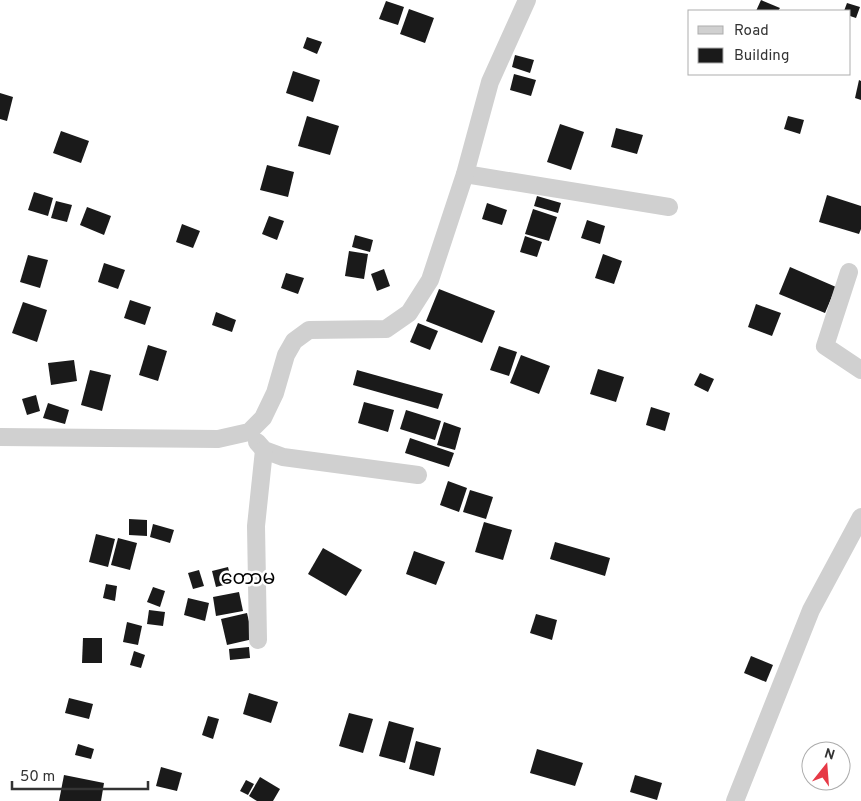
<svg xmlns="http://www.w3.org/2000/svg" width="861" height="801" viewBox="0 0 861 801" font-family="Overpass,'Noto Sans Myanmar',sans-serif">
	<rect width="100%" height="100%" fill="#fff"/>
	<!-- building -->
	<g fill="#1a1a1a">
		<polygon points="761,0 780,8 778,11 756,11"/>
		<polygon points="386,1 404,7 398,25 379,19"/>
		<polygon points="847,3 860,7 856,18 850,16 850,11 844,11"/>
		<polygon points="409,9 434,18 425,43 400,34"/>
		<polygon points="307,37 322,42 317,54 303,48"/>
		<polygon points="515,55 534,60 530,73 512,67"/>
		<polygon points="293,71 320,80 313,102 286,93"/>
		<polygon points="514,74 536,80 531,96 510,90"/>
		<polygon points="859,80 861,81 861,100 855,98"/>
		<polygon points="0,93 13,97 7,121 0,119"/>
		<polygon points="307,116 339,126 330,155 298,146"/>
		<polygon points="788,116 804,120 800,134 784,129"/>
		<polygon points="560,124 584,132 571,170 547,162"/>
		<polygon points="616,128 643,135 637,154 611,147"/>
		<polygon points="61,131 89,141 81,163 53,153"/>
		<polygon points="267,165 294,172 288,197 260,190"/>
		<polygon points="34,192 53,198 48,216 28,210"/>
		<polygon points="827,195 861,206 861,229 859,234 819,222"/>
		<polygon points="537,196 561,203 558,213 534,206"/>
		<polygon points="56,201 72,205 67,222 51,218"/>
		<polygon points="487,203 507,210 502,225 482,219"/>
		<polygon points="87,207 111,216 104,235 80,225"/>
		<polygon points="533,209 557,217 549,241 525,234"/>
		<polygon points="269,216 284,221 277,240 262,234"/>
		<polygon points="587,220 605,226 600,244 581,238"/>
		<polygon points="182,224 200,231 193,248 176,242"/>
		<polygon points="355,235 373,240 370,252 352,247"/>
		<polygon points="525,236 542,242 537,257 520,252"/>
		<polygon points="349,251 368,254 364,279 345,276"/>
		<polygon points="603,254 622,261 614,284 595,278"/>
		<polygon points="28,255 48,260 40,288 20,282"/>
		<polygon points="104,263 125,270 118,289 98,282"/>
		<polygon points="790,267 836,287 825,313 779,294"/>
		<polygon points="384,269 390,286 377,291 371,274"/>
		<polygon points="286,273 304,278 298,294 281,288"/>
		<polygon points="439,289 495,311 482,343 426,321"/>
		<polygon points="130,300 151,307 145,325 124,318"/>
		<polygon points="23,302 47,310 37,342 12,333"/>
		<polygon points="756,304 781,313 772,336 748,327"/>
		<polygon points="216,312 236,320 232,332 212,325"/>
		<polygon points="418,323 438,331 430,350 410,342"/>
		<polygon points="148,345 167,351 158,381 139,375"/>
		<polygon points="499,346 517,352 509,376 490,370"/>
		<polygon points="521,355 550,366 539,394 510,383"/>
		<polygon points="74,360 77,381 51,385 48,363"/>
		<polygon points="598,369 624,377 616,402 590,394"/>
		<polygon points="90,370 111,375 102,411 81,405"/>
		<polygon points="357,370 443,394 438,409 353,385"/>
		<polygon points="700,373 714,379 708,392 694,385"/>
		<polygon points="36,395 40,411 27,415 22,399"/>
		<polygon points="364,402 394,410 388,432 358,423"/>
		<polygon points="48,403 69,410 65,424 43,418"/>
		<polygon points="651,407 670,413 665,431 646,425"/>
		<polygon points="406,410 441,421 435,440 400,429"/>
		<polygon points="444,422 461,428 455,450 437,445"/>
		<polygon points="410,438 454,453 449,467 405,453"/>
		<polygon points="448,481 467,488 459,512 440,505"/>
		<polygon points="470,490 493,497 486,519 463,512"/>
		<polygon points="129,519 147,520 147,536 129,535"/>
		<polygon points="484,522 512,530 503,560 475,552"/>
		<polygon points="153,524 174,530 170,543 150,537"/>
		<polygon points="96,534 115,539 108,567 89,562"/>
		<polygon points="118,538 137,543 130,570 111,565"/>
		<polygon points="555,542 610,558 605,576 550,559"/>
		<polygon points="323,548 362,570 346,596 308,574"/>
		<polygon points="414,551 445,562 436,585 406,574"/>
		<polygon points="228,567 232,583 216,587 212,571"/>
		<polygon points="199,570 204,586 193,589 188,573"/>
		<polygon points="106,584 117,586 115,601 103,598"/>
		<polygon points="153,587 165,591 160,607 147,602"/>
		<polygon points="239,592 243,611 216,616 213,597"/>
		<polygon points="188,598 209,603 205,621 184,615"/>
		<polygon points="149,610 165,612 163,626 147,624"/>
		<polygon points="247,613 253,639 227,645 221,619"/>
		<polygon points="536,614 557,620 552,640 530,633"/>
		<polygon points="127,622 142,626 138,645 123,642"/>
		<polygon points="83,638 102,638 102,663 82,663"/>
		<polygon points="249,647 250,658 230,660 229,649"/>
		<polygon points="134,651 145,655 141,668 130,665"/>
		<polygon points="751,656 773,665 766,682 744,673"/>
		<polygon points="249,693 278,702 271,723 243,714"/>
		<polygon points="69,698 93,704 89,719 65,713"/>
		<polygon points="349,713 373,719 363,753 339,746"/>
		<polygon points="208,716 219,719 213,739 202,735"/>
		<polygon points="389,721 414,728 405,763 379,756"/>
		<polygon points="416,741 441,748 434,776 409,769"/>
		<polygon points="78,744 94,749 91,759 75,755"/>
		<polygon points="537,749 583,763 575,786 530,773"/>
		<polygon points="161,767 182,773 177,791 156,786"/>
		<polygon points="64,775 104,783 101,801 59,801"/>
		<polygon points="635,775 662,783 657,800 630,792"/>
		<polygon points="260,777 280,789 273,801 257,801 249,796"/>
		<polygon points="246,780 254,784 248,795 240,791"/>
	</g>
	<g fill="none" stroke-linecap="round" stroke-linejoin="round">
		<!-- minor -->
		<g stroke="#d0d0d0" stroke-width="18">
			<polyline points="465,174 669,207"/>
			<polyline points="849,272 825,346 861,370"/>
			<polyline points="0,437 218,439 249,432 263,418 275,393 286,355 294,341 309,330 386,329 409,313 430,280 465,174 490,82 527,0"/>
			<polyline points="257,442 264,450 283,457 418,475"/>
			<polyline points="258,640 256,526 264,450"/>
			<polyline points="735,801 811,610 861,517"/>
		</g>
	</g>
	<g text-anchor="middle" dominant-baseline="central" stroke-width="5" stroke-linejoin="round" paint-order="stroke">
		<!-- quarter labels -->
		<g font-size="19" fill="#000" stroke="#fff">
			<text x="248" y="579">တောမ</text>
		</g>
	</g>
	<!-- legend -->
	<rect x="688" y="10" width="162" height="65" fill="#ffffff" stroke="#adadad"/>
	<rect x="698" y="26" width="25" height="8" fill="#d0d0d0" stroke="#adadad"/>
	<text x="734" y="35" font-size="15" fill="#333333">Road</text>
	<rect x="698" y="48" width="25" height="15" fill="#1a1a1a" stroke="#adadad"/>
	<text x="734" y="60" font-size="15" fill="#333333">Building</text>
	<!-- north arrow -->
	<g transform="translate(826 766) rotate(17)"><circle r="24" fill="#ffffff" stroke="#adadad"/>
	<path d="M0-4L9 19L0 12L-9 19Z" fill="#e63946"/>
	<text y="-8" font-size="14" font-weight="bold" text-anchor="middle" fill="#333333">N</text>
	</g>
	<!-- scale -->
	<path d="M12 781v8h136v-8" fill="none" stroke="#333333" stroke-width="2.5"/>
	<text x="20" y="781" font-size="15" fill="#333333" stroke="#ffffff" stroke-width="4" paint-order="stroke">50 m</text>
</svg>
